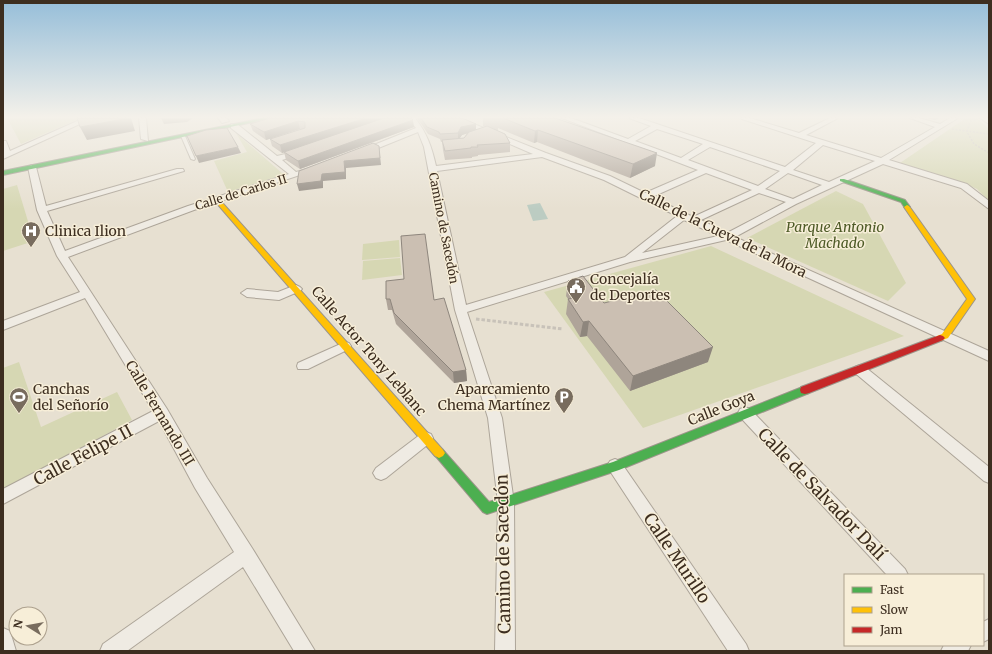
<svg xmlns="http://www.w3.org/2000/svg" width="992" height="654" viewBox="0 0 992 654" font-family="Merriweather,serif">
	<rect width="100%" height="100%" fill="#e7e0d1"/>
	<!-- green -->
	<g fill="#d6d7b3">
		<polygon points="7,118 81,118 21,144"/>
		<polygon points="966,118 977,118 989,129 989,201 977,189 966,184 900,163"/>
		<polygon points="236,133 282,173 283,175 228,192 214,161 247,152"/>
		<polygon points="17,185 34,241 3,251 3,189"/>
		<polygon points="836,191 863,204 906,283 888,301 747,238"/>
		<polygon points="399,240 400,257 362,260 363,244"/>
		<polygon points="711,246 904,336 643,428 544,292"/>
		<polygon points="400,258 402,275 362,280 363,261"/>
		<polygon points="19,362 41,427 117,392 132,420 3,490 3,368"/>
	</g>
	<!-- water -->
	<polygon fill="#bcccc2" points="540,203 548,219 533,221 527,205"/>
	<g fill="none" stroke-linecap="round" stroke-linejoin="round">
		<!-- lane casing -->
		<g stroke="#ada599" stroke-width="2">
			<polygon id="lane" points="182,135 185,136 195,159 194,160 191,159 181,136"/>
		</g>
		<!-- street casing -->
		<g stroke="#ada599" stroke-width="2">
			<g id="street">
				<polygon points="84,118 93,118 3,159 3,141 6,141 10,151"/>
				<polygon points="139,118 146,118 148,141 141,139"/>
				<polygon points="218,118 226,118 229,121 222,123"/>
				<path d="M408,118H415C427,133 432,148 436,166L533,154L450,118H459L546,153L610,176L645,193L698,170L562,118H571L628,139L651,126L629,118H639L785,167L816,143L742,119L741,118H750L799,133L830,118H838L806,135L881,158L935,127L910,118H919L940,124L950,118H958L889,160L967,184L989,201V209L961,188L883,164L796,204L735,237L989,351V361L726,240L630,262L467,312L502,418L514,503L515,651H495L498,503L488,418L455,310L424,147L418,132L366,153L359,151L416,128ZM657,129L703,144L681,158L635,141ZM823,145L875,161L829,182L793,170ZM710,147L780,171L758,186L688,160ZM542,157L604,180L677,216L625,257L466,305L437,171ZM706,173L752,190L693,217L652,197ZM788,173L822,185L793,199L765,189ZM759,193L786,202L727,233L701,220ZM684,220L718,236L642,253Z"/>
				<polygon points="980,118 988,118 989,124"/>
				<polygon points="231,124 237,124 277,156 302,150 302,154 282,160 296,172 314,167 318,169 194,210 68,257 167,409 207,478 252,548 315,651 294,651 243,567 127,651 100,651 103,644 234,552 195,488 159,421 3,504 3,489 153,411 85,298 3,330 3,321 80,292 57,256 37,210 28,167 32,165 36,167 46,206 177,169 183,169 184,171 47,211 65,251 188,206 289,174 231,128"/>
				<polygon points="296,285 300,287 302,289 300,291 279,300 247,297 241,293 247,289 278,292"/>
				<polygon points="345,342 349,343 351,346 349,349 308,369 298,369 297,366 298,363"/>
				<polygon points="860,365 865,367 989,467 989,483 984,481 855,373 853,370 855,367"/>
				<polygon points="745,407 750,409 905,569 908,575 887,575 740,417 738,413 740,409"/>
				<polygon points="426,432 431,434 433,438 431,442 386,478 381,480 376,478 373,473 376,468 421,434"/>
				<polygon points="615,459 620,461 746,644 749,651 728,651 610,471 607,466 610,461"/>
				<polygon points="989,619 989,639 983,642 983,622"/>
				<polygon points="3,628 10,631 16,651 3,651"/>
				<polygon points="944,645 971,645 968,651 941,651"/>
			</g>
		</g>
		<!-- fast casing -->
		<g stroke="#9c958a" stroke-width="2">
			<g id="fast">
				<polygon points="263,118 272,118 3,175 3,171"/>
				<polygon points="840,179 844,179 905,200 910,207 907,209 905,208 901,202 840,181"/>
				<polygon points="805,386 809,387 810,390 809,393 619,470 487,514 483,512 433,453 435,450 439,448 443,450 489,502 613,462"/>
			</g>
		</g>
		<!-- slow casing -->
		<g stroke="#9c958a" stroke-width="2">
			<g id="slow">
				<polygon points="216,197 218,198 443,450 445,453 443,456 439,458 435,456 214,200 213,199"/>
				<polygon points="907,205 909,206 975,299 948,338 940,341 937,340 935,338 937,336 942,334 967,299 904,207"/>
			</g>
		</g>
		<!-- jam casing -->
		<g stroke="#9c958a" stroke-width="2">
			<polygon id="jam" points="940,335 943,336 945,338 943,340 809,393 805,394 801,393 800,390 801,387"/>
		</g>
		<!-- path-far1 -->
		<g stroke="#c8c2b9" stroke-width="1.5" stroke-dasharray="2 1.5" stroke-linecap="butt">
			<polyline points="975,119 970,122 967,132 974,144 989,153"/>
			<polyline points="952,129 989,134"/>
		</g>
		<!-- path -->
		<polyline stroke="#c8c2b9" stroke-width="3" stroke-dasharray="3.5 2" stroke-linecap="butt" points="476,319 563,329"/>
		<!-- lane -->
		<use href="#lane" fill="#efebe3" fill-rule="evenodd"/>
		<!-- street -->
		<use href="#street" fill="#efebe3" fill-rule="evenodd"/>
		<!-- fast -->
		<use href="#fast" fill="#4caf50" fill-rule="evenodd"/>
		<!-- slow -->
		<use href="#slow" fill="#ffc107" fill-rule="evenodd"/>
		<!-- jam -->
		<use href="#jam" fill="#c62828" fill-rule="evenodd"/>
	</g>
	<!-- wall -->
	<g fill="#afa499" fill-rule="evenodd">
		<polygon points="270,118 414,127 300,169 286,160 284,152 301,147 282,153 272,146 270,139 303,129 300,129 266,140 253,131 250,124"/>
		<path d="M417,118H462L476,130L485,127L483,126V118H555L655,166L630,178L537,142L534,143L498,128V131L510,143V152L478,155V156L472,157V158L445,160L443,150L442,142H441L440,139L428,134ZM467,133L464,138H459L462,135Z"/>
		<polygon points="926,118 939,118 935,120"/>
		<polygon points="386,281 434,300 466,370 467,381 454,383 396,324 392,310 388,310 386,299"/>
		<polygon points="568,281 604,303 708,362 630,391 587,336 580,337 566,314 568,299 566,296"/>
	</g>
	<!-- shaded-wall -->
	<g fill="#8e867d">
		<polygon points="129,118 131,118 135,131 87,140 80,127"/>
		<polygon points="161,118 193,118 187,122 164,124"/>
		<polygon points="366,118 389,118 282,153 280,145"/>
		<polygon points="413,120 414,127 300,169 298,161"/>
		<polygon points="298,121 300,129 266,140 264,132"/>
		<polygon points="476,124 476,131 462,135 458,141 458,133 461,127"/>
		<polygon points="538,130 537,142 534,143 535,131"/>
		<polygon points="379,146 381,165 346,168 346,179 323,181 323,188 299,191 297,184 322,174 344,161"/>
		<polygon points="238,147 241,153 199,163 196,156"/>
		<polygon points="657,153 655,166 630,178 633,164"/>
		<polygon points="589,321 587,336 580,337 583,322"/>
		<polygon points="713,347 708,362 630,391 633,376"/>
		<polygon points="466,370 467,381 454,383 453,372"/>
	</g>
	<!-- building -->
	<g fill="#cbbfb2" stroke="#8e867d">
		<polygon points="77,118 129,118 80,127"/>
		<polygon points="270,118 366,118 280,145 270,139 305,128 305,122 298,121 264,132 250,124"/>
		<polygon points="384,118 411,118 413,120 298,161 284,152"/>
		<polygon points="421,118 462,118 476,124 461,127 458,133 440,134 439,132 427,127"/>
		<polygon points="503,118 555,118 657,153 633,164 538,130 535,131"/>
		<polygon points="487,126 505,134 510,143 477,145 478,147 471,147 471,148 445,151 442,140 464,138 469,132"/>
		<polygon points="227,128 238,147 196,156 187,136 206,130"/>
		<polygon points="373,143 379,146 380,158 344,161 345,172 322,174 321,181 297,184 299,171"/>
		<polygon points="425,234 434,300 444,298 466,370 453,372 394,313 390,299 386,299 386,281 404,279 401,236"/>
		<polygon points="583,276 604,303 656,290 713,347 633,376 589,321 583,322 568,299 580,297 568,281"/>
	</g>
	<!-- sky -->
	<linearGradient id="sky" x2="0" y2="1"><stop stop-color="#96bed9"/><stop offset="0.56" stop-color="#f4f1ea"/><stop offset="1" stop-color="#f4f1ea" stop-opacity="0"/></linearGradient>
	<rect width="992" height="209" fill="url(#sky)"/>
	<!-- icons -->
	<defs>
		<g id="hospital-pin" transform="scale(1)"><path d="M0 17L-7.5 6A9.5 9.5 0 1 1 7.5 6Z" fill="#786c5e" stroke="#f7eed8"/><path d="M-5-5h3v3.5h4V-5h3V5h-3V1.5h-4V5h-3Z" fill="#fff"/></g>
		<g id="civic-pin" transform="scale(1)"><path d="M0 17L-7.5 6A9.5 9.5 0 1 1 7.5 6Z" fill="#786c5e" stroke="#f7eed8"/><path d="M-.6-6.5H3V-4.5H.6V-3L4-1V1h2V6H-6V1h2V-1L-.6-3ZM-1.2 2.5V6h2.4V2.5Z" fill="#fff"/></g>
		<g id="stadium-pin" transform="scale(1)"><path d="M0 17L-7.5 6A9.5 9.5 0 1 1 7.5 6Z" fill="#786c5e" stroke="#f7eed8"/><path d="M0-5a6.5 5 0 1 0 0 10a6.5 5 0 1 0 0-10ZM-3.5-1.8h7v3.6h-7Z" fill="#fff"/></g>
		<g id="parking-pin" transform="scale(1)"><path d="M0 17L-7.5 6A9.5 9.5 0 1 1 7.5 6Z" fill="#786c5e" stroke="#f7eed8"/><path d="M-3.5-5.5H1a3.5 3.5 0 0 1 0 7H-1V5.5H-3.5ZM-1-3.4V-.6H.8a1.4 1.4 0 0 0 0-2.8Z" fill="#fff"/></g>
	</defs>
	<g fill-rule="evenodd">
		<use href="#hospital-pin" x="31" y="231"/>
		<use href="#civic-pin" x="576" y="287"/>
		<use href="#stadium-pin" x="19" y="397"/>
		<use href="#parking-pin" x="564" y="397"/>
	</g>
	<g text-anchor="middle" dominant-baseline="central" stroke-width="3" stroke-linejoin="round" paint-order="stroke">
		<!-- far-street labels -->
		<g font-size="12" fill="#3d2e20" stroke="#f7eed8">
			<text transform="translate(241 192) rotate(-17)">Calle de Carlos II</text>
			<text transform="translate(444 228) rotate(79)">Camino de Sacedón</text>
		</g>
		<!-- park labels -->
		<g font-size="14" font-style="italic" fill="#4d5a26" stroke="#f7eed8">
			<text x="835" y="227">Parque Antonio<tspan x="835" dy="16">Machado</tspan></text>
		</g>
		<!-- poi labels -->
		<g font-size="14" fill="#3d2e20" stroke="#f7eed8" text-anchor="start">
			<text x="45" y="231">Clinica Ilion</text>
			<text x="590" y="279">Concejalía<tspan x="590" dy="16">de Deportes</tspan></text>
			<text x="33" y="389">Canchas<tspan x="33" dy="16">del Señorío</tspan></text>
			<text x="550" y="389" text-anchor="end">Aparcamiento<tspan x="550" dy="16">Chema Martínez</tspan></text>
		</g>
		<!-- street labels -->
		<g font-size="14" fill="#3d2e20" stroke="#f7eed8">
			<text transform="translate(723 233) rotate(26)">Calle de la Cueva de la Mora</text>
			<text transform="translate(369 351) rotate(49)">Calle Actor Tony Leblanc</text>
			<text transform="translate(721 408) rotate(-22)">Calle Goya</text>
			<text transform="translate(160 413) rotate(59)">Calle Fernando III</text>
		</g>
		<!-- near-street labels -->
		<g font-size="17" fill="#3d2e20" stroke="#f7eed8">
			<text transform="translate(83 455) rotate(-28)">Calle Felipe II</text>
			<text transform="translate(822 494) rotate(46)">Calle de Salvador Dalí</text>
			<text transform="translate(503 554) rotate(-91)">Camino de Sacedón</text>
			<text transform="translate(677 558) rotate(56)">Calle Murillo</text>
		</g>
	</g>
	<!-- border -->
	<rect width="992" height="654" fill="none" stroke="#3d2e20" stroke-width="8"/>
	<!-- legend -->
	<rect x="844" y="574" width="140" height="72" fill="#f7eed8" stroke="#ada18e"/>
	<rect x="852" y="587" width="20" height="6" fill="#4caf50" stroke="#ada18e"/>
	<text x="880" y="594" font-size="12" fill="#3d2e20">Fast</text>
	<rect x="852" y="607" width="20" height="6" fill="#ffc107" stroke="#ada18e"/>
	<text x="880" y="614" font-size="12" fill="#3d2e20">Slow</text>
	<rect x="852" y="627" width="20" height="6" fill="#c62828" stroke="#ada18e"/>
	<text x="880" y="634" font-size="12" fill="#3d2e20">Jam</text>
	<!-- north arrow -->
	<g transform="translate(28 626) rotate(281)"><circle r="19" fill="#f7eed8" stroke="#ada18e"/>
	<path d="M0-3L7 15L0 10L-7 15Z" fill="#786c5e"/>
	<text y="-6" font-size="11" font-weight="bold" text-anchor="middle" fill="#3d2e20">N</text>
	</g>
</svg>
